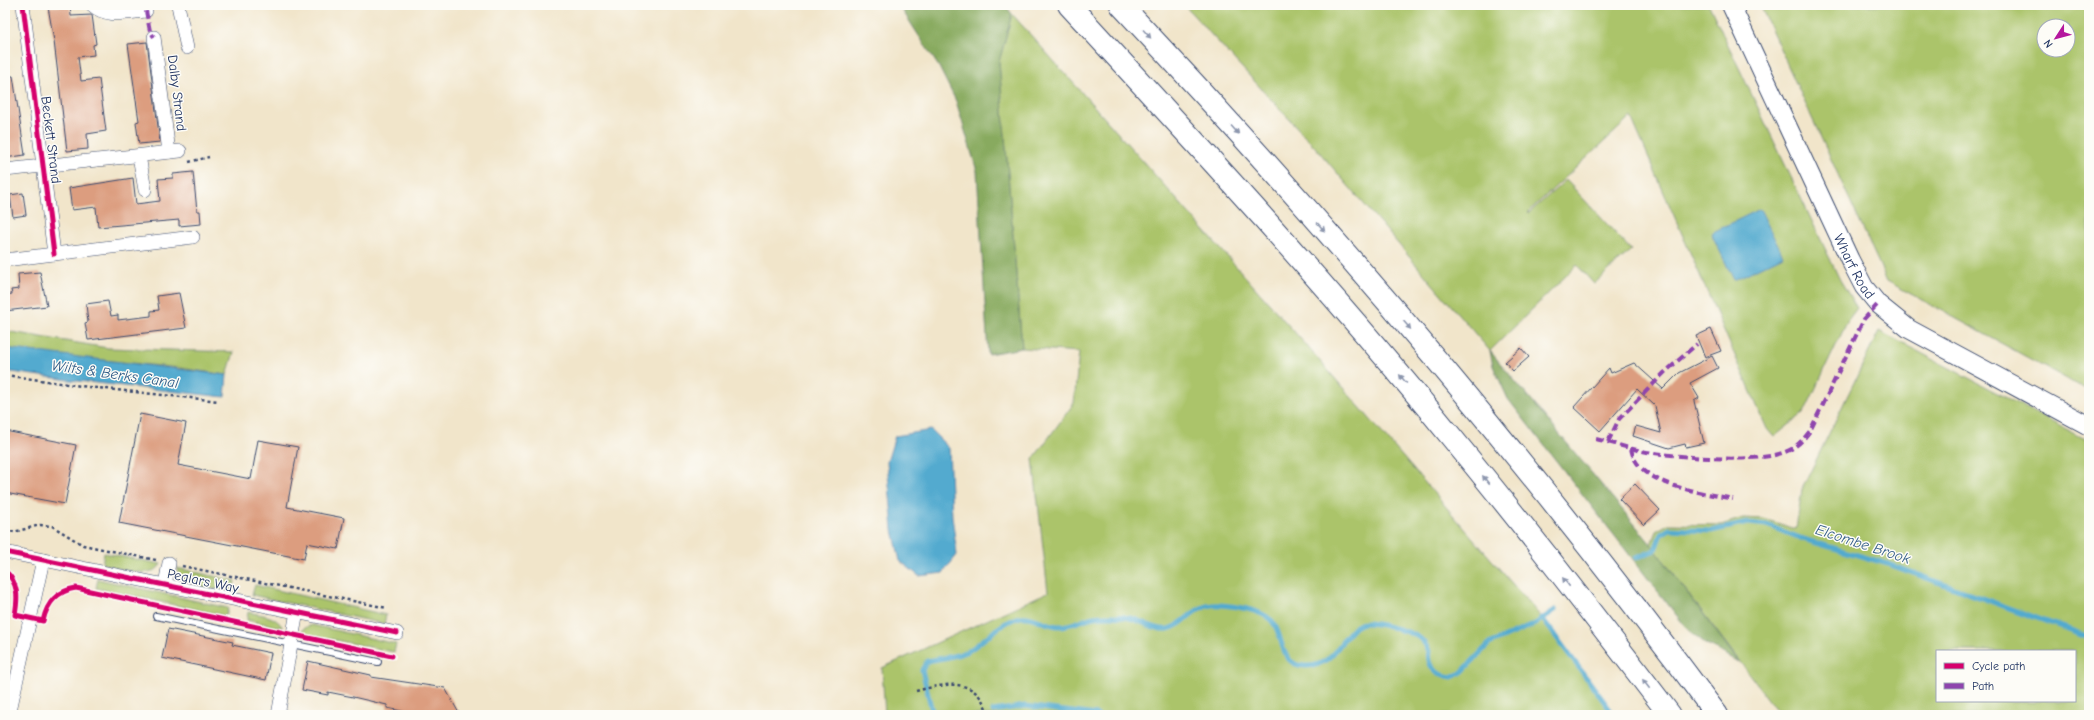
<svg xmlns="http://www.w3.org/2000/svg" width="2094" height="720" viewBox="0 0 2094 720" font-family="'Comic Neue',sans-serif">
	<rect width="100%" height="100%" fill="#fdfcf7"/>
	<filter id="ink" filterUnits="userSpaceOnUse"><feTurbulence type="fractalNoise" baseFrequency=".025" numOctaves="2"/><feDisplacementMap in="SourceGraphic" scale="8" xChannelSelector="R" yChannelSelector="G"/><feConvolveMatrix kernelMatrix="1 2 1 2 8 2 1 2 1" color-interpolation-filters="sRGB"/></filter>
	<filter id="wash" filterUnits="userSpaceOnUse"><feTurbulence type="fractalNoise" baseFrequency=".012" numOctaves="4" result="noise"/><feDisplacementMap in="SourceGraphic" scale="16" xChannelSelector="R" yChannelSelector="G"/><feGaussianBlur stdDeviation="0.9" result="paint"/><feColorMatrix in="noise" values="0 0 0 0 0 0 0 0 0 0 0 0 0 0 0 0 0 1.4 0 .05"/><feComposite in="paint" operator="in"/></filter>
	<g filter="url(#wash)">
		<rect width="100%" height="100%" fill="#f1e5ca"/>
		<!-- green -->
		<g fill="#abc46a" stroke="#637a64" fill-rule="evenodd">
			<polygon points="1184,5 1709,5 1840,280 1857,308 1848,320 1804,413 1774,437 1767,429 1631,117 1528,212 1529,213 1566,180 1631,250 1594,284 1577,265 1490,351 1315,147"/>
			<path d="M1760,5H2089V391L1887,281ZM2044,26H2068V50H2044Z"/>
			<polygon points="1012,14 1306,345 1542,618 1614,715 885,715 882,668 1048,592 1033,459 1074,403 1079,352 1022,348 999,62"/>
			<polygon points="5,331 108,348 234,352 227,375 180,368 14,351 5,348"/>
			<path d="M1879,331L2089,441V715H1780L1651,544L1656,531L1668,524L1721,525L1743,518L1764,519L1796,529L1802,489ZM1937,651H2075V701H1937Z"/>
			<path d="M104,553L161,564C152,581 117,567 102,564Z"/>
			<path d="M177,568L235,581L232,593C218,589 177,586 177,568Z"/>
			<polygon points="98,579 228,608 226,616 96,588"/>
			<polygon points="255,585 386,615 384,624 252,595"/>
			<path d="M248,612C261,615 276,615 283,628L247,620Z"/>
			<polygon points="312,625 396,644 394,652 300,633 304,628"/>
		</g>
		<!-- forest -->
		<g fill="#88aa5e" stroke="#526c5e">
			<polygon points="899,5 1005,5 1012,14 999,62 1022,348 988,354 977,171 956,101 939,67"/>
			<polygon points="1490,351 1651,544 1739,662 1705,643 1688,630 1508,399 1493,366"/>
		</g>
		<!-- water -->
		<g fill="#52aacf" stroke="#366c96">
			<polygon points="1760,209 1783,256 1734,280 1711,233"/>
			<polygon points="5,348 227,375 225,397 69,380 5,371"/>
			<polygon points="931,430 949,448 952,516 957,555 943,573 919,576 900,561 893,530 887,462 895,436"/>
		</g>
		<g fill="none" stroke-linecap="round" stroke-linejoin="round">
			<!-- stream -->
			<g stroke="#52aacf" stroke-width="5">
				<polyline points="1636,558 1655,550 1661,534 1669,529 1711,531 1748,523 1767,525 1803,539 1888,564 2089,637"/>
				<polyline points="1542,618 1614,715"/>
				<polyline points="993,711 1025,706 1097,715"/>
				<path d="M933,715L922,670L927,661C938,659 959,656 968,651C983,642 1004,619 1021,617C1034,615 1046,626 1059,626C1071,626 1083,619 1094,617C1104,615 1120,616 1130,618C1142,621 1156,631 1168,629C1186,626 1193,602 1221,605C1236,606 1262,610 1272,621C1285,636 1278,665 1305,666C1336,668 1342,631 1360,624C1369,620 1409,631 1418,637C1423,640 1426,645 1429,651C1426,667 1437,675 1452,677L1461,673L1489,644L1535,624L1555,610"/>
			</g>
		</g>
		<g id="blocks">
			<!-- building -->
			<g fill="#dc9d7f">
				<polygon points="70,5 71,16 92,15 96,44 93,45 94,55 78,57 81,81 99,79 106,131 87,134 88,149 67,151 54,41 48,7"/>
				<polygon points="147,42 160,142 139,144 136,122 139,121 128,44"/>
				<polygon points="5,76 13,76 25,155 5,158"/>
				<polygon points="193,172 197,211 200,211 201,224 179,226 179,220 98,227 96,207 72,210 69,188 133,178 136,204 160,201 158,179 173,178 173,174"/>
				<polygon points="23,193 26,215 13,217 10,195"/>
				<polygon points="40,272 47,306 5,311 5,295 12,294 11,290 19,289 18,274"/>
				<polygon points="179,293 186,328 88,340 85,323 88,322 86,304 108,301 111,316 118,315 118,320 151,316 151,311 159,310 157,296"/>
				<polygon points="1711,329 1721,351 1705,357 1696,336"/>
				<polygon points="1521,348 1529,357 1513,371 1505,362"/>
				<polygon points="1712,356 1718,368 1690,383 1699,398 1694,401 1704,443 1686,447 1685,444 1669,448 1633,436 1636,426 1661,433 1655,406 1637,389 1600,431 1574,407 1609,368 1611,373 1634,363 1663,389 1679,373"/>
				<polygon points="140,414 186,423 178,465 251,479 258,440 298,447 287,507 344,518 338,549 307,543 304,559 119,523"/>
				<polygon points="5,431 76,445 65,504 5,493"/>
				<polygon points="1635,484 1660,510 1644,525 1619,499"/>
				<polygon points="168,629 233,642 232,645 271,653 266,680 162,658"/>
				<polygon points="308,661 371,675 371,677 445,688 460,715 421,715 387,708 387,705 353,697 328,692 328,695 302,690"/>
			</g>
		</g>
	</g>
	<g filter="url(#ink)">
		<use href="#blocks" fill-opacity="0" stroke="#3b4a6e" stroke-width="1"/>
		<g fill="none" stroke-linecap="round" stroke-linejoin="round">
			<!-- lane casing -->
			<g stroke="#3b4a6e" stroke-width="8">
				<polyline id="lane" points="156,616 378,662"/>
			</g>
			<!-- street casing -->
			<g stroke="#3b4a6e" stroke-width="14">
				<g id="street">
					<polyline points="23,5 54,254"/>
					<path d="M92,5C107,19 128,12 146,11"/>
					<polyline points="178,5 187,48"/>
					<polyline points="154,37 169,152"/>
					<polyline points="139,156 145,190"/>
					<polyline points="5,170 180,151"/>
					<polyline points="5,260 193,237"/>
					<polyline points="5,552 397,633"/>
					<polyline points="165,585 169,563"/>
					<polyline points="9,715 43,560"/>
					<polyline points="278,715 297,612"/>
				</g>
			</g>
			<!-- secondary casing -->
			<g stroke="#3b4a6e" stroke-width="20">
				<g id="secondary">
					<path id="s1" d="M1731,5L1850,260L1864,287L1878,304L1909,329L2089,426"/>
				</g>
			</g>
			<!-- highway casing -->
			<g stroke="#3b4a6e" stroke-width="24">
				<g id="highway">
					<path d="M1069,5C1200,147 1331,289 1453,439C1527,529 1599,622 1670,715"/>
					<path d="M1121,5C1333,230 1533,467 1717,715"/>
				</g>
			</g>
			<!-- path -->
			<g stroke="#3b4a6e" stroke-width="2.5" stroke-dasharray="3 3" stroke-linecap="butt">
				<polyline points="189,162 209,157"/>
				<polyline points="5,375 88,387 219,401"/>
				<polyline points="5,530 14,532 40,525 52,526 83,545 156,560"/>
				<polyline points="182,566 387,608"/>
				<path d="M916,691C947,683 978,676 988,715"/>
			</g>
			<!-- lane -->
			<use href="#lane" stroke="#fff" stroke-width="6"/>
			<!-- street -->
			<use href="#street" stroke="#fff" stroke-width="13"/>
			<!-- secondary -->
			<use href="#secondary" stroke="#fff" stroke-width="18"/>
			<!-- highway -->
			<use href="#highway" stroke="#fff" stroke-width="22"/>
			<!-- quiet -->
			<g stroke="#8e44ad" stroke-width="4" stroke-dasharray="8 4" stroke-linecap="butt">
				<polyline points="146,11 150,31 154,37"/>
				<path d="M1596,439C1613,443 1630,449 1647,452C1680,457 1755,464 1785,452C1796,448 1803,440 1810,431L1864,319L1878,304"/>
				<polyline points="1608,442 1619,419 1664,373 1697,344"/>
				<path d="M1631,448C1636,486 1702,492 1733,499"/>
			</g>
			<!-- cycleway casing -->
			<g stroke="#fdfcf7" stroke-width="8">
				<g id="cycleway">
					<polyline points="23,5 54,254"/>
					<polyline points="5,552 397,633"/>
					<path d="M5,571C19,583 18,598 15,615L43,621C47,602 57,591 76,588L392,656"/>
				</g>
			</g>
			<!-- cycleway -->
			<use href="#cycleway" stroke="#d6006c" stroke-width="5"/>
		</g>
		<!-- one-way arrows -->
		<defs><path id="oneway-solid" d="M-6-.8H1V-3.2L6.5 0L1 3.2V.8H-6Z"/></defs>
		<g fill="#8d97ae">
			<use href="#oneway-solid" transform="translate(1147 34) rotate(48)"/>
			<use href="#oneway-solid" transform="translate(1235 130) rotate(48)"/>
			<use href="#oneway-solid" transform="translate(1321 227) rotate(48)"/>
			<use href="#oneway-solid" transform="translate(1407 325) rotate(49)"/>
			<use href="#oneway-solid" transform="translate(1403 379) rotate(-130)"/>
			<use href="#oneway-solid" transform="translate(1486 480) rotate(-128)"/>
			<use href="#oneway-solid" transform="translate(1566 582) rotate(-128)"/>
			<use href="#oneway-solid" transform="translate(1646 684) rotate(-127)"/>
		</g>
	</g>
	<g text-anchor="middle" dominant-baseline="central" stroke-width="3" stroke-linejoin="round" paint-order="stroke">
		<!-- street labels -->
		<g font-size="14" fill="#1b2f5e" stroke="#fdfcf7">
			<text transform="translate(177 93) rotate(83)">Dalby Strand</text>
			<text transform="translate(51 140) rotate(83)">Beckett Strand</text>
			<text stroke="none"><textPath href="#s1" startOffset="289">Wharf Road</textPath></text>
			<text transform="translate(203 581) rotate(12)">Peglars Way</text>
		</g>
		<!-- water labels -->
		<g font-size="15" font-style="italic" fill="#2e5a86" stroke="#fdfcf7">
			<text transform="translate(115 374) rotate(8)">Wilts &amp; Berks Canal</text>
			<text transform="translate(1863 544) rotate(18)">Elcombe Brook</text>
		</g>
	</g>
	<!-- margin -->
	<rect width="2094" height="720" fill="none" stroke="#fdfcf7" stroke-width="20"/>
	<!-- legend -->
	<rect x="1936" y="650" width="140" height="52" fill="#fdfcf7" stroke="#a3aaba"/>
	<rect x="1944" y="663" width="20" height="6" fill="#d6006c" stroke="#a3aaba"/>
	<text x="1972" y="670" font-size="12" fill="#1b2f5e">Cycle path</text>
	<rect x="1944" y="683" width="20" height="6" fill="#8e44ad" stroke="#a3aaba"/>
	<text x="1972" y="690" font-size="12" fill="#1b2f5e">Path</text>
	<!-- north arrow -->
	<g transform="translate(2056 38) rotate(234)"><circle r="19" fill="#fdfcf7" stroke="#a3aaba"/>
	<path d="M0-3L7 15L0 10L-7 15Z" fill="#b5179e"/>
	<text y="-6" font-size="11" font-weight="bold" text-anchor="middle" fill="#1b2f5e">N</text>
	</g>
</svg>
